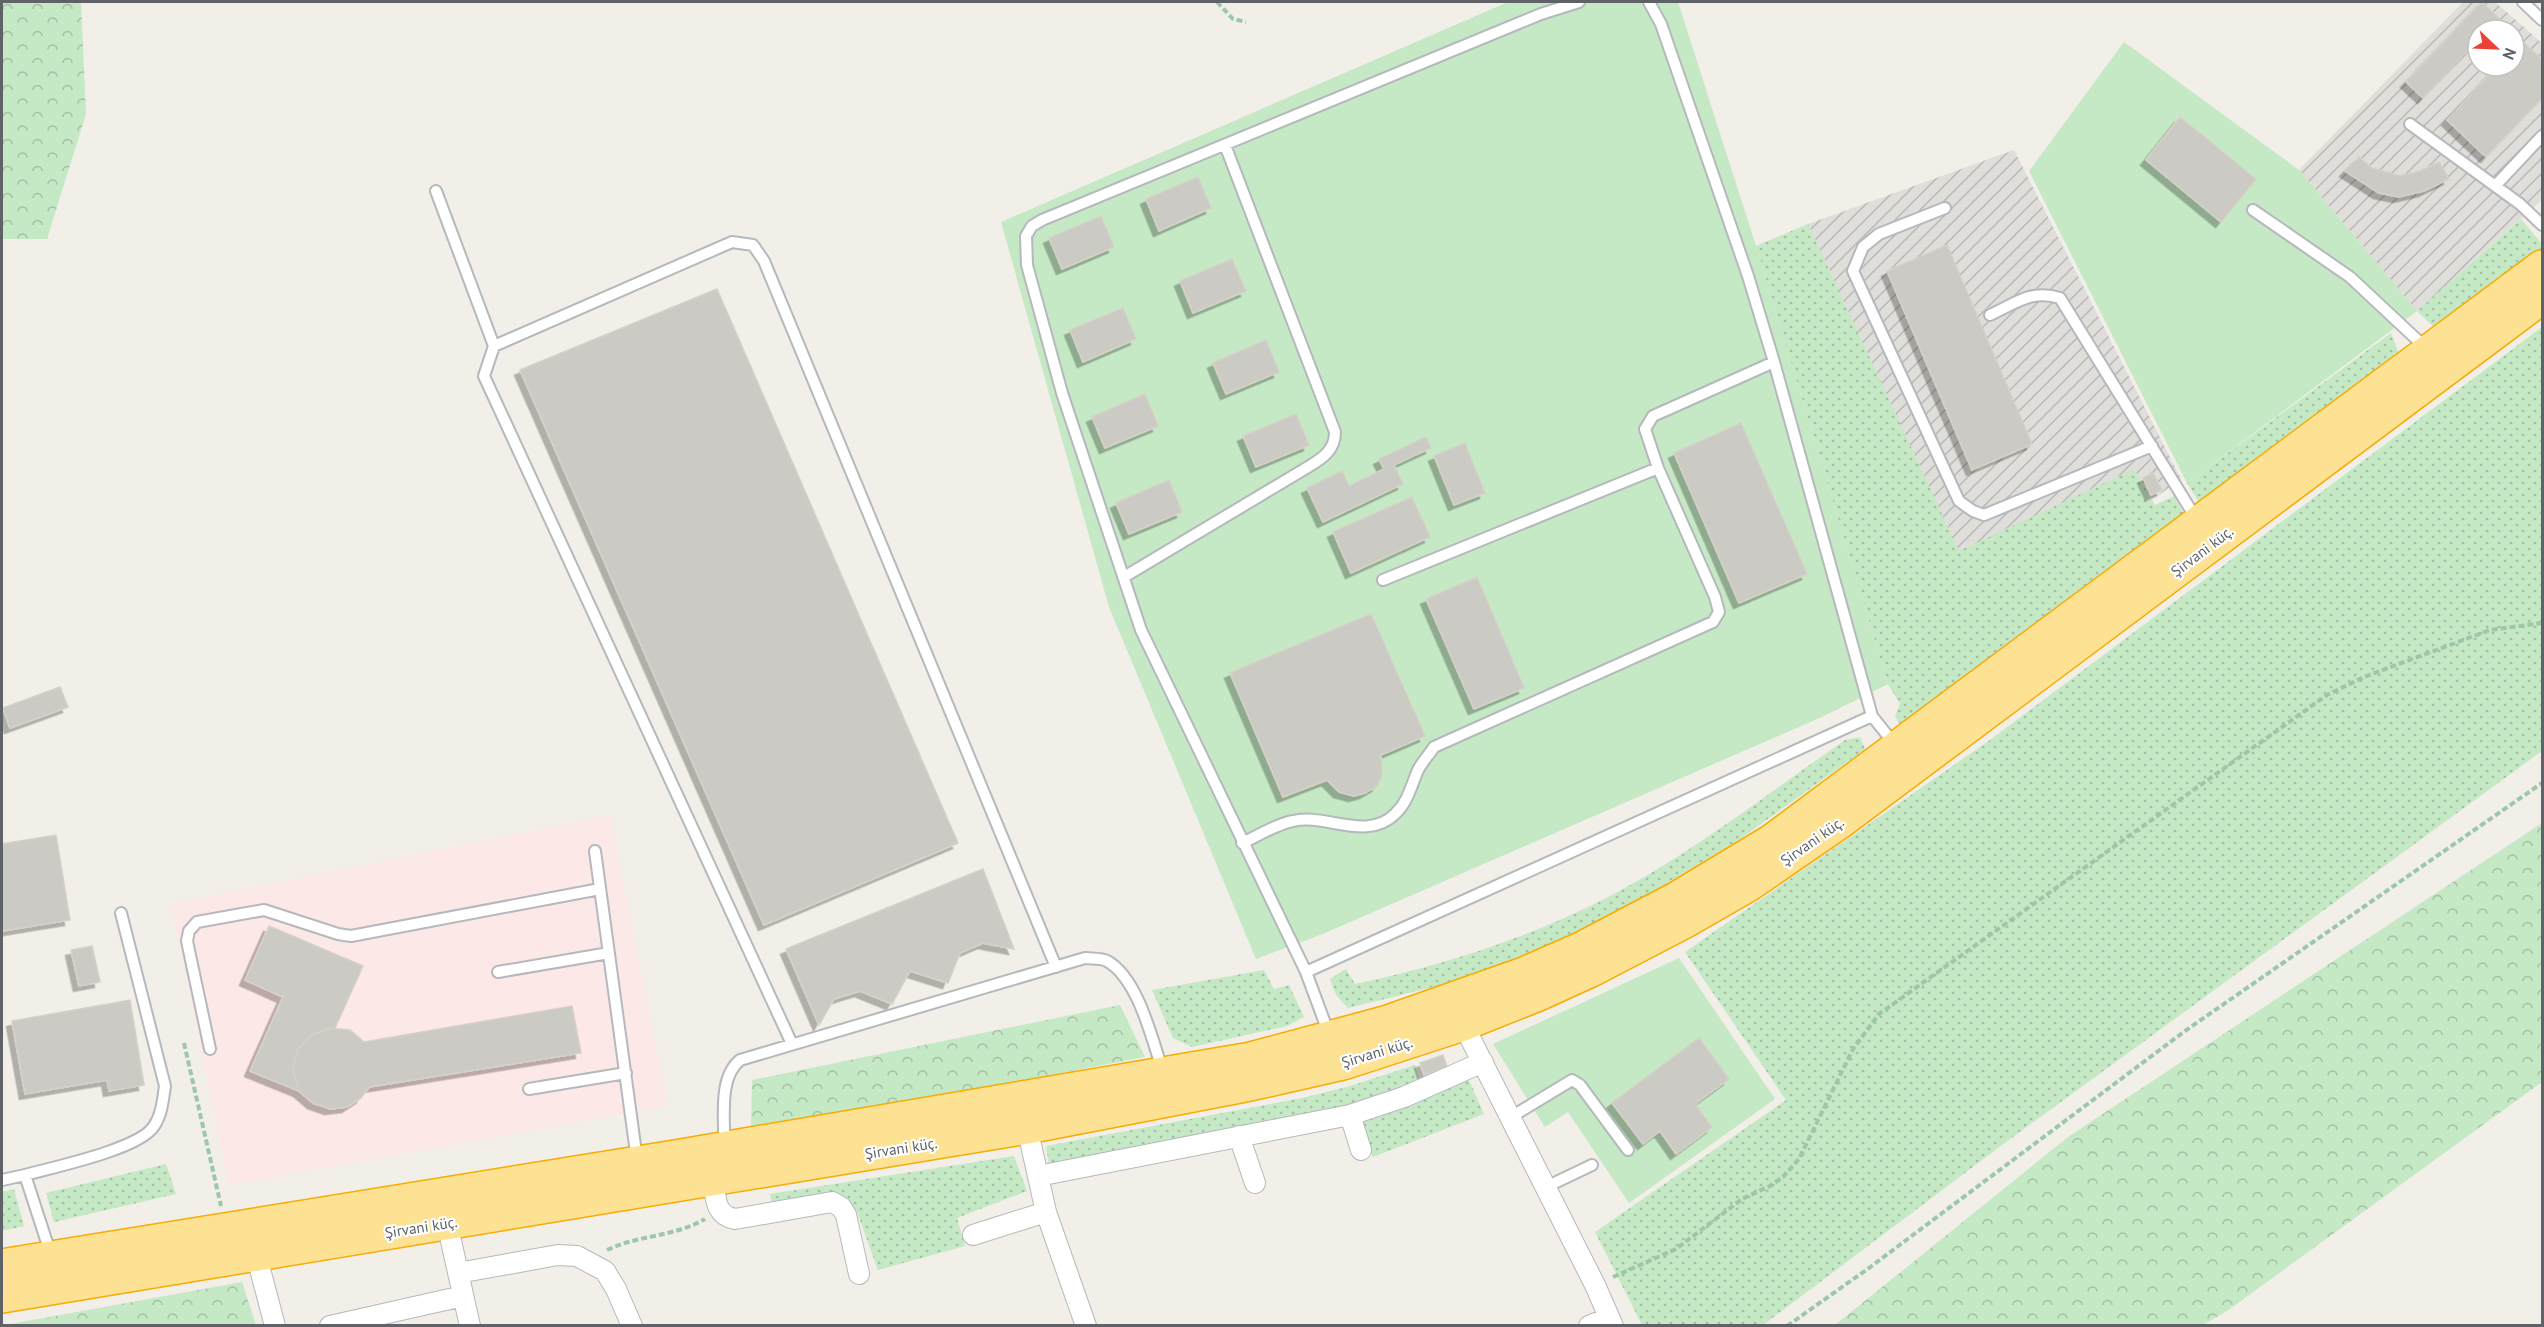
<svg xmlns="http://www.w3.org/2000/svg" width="2544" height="1327" viewBox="0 0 2544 1327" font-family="'PT Sans',sans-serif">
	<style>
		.industrial { fill: url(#industrial-furrows); fill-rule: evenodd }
		.medical { fill: #fce8e6 }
		.grass { fill: url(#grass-dots) }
		.forest { fill: url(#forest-crowns) }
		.park { fill: #c5e8c5 }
		.building { fill: #cccac5; stroke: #d6d1c6; stroke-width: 1.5; filter: url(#shadow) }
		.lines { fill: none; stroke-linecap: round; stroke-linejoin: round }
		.lane-casing { stroke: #b5b8bc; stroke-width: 14 }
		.street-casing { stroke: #b5b8bc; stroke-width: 22 }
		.highway-casing { stroke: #f9ab00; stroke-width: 36 }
		.path { stroke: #9cc7a9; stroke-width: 4; stroke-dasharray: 6 3; stroke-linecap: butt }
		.lane { stroke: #fff; stroke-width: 10 }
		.street { stroke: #fff; stroke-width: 20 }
		.highway { stroke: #fde293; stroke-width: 33 }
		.labels { text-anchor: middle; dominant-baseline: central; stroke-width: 4.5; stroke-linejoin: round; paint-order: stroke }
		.street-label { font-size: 15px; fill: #5f6368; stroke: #fff }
	</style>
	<defs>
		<pattern id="industrial-furrows" width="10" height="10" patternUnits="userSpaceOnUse" patternTransform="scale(1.5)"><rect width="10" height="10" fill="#e0deda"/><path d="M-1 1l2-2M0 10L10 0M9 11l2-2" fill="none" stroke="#b9b8b5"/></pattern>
		<pattern id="grass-dots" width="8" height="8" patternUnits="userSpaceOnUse" patternTransform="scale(1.5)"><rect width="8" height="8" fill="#c5e8c5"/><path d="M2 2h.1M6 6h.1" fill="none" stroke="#a3c0a4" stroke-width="1.8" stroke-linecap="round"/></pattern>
		<pattern id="forest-crowns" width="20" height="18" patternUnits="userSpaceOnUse" patternTransform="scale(1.5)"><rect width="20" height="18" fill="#c5e8c5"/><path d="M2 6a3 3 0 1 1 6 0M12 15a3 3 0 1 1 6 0" fill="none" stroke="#a3c0a4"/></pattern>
		<filter id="shadow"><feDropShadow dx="-5.5" dy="5.5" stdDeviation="0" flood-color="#0004"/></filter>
	</defs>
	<rect width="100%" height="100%" fill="#f1efe8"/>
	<path class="industrial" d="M2463,2H2495L2542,43V200L2417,311L2299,170ZM2478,30H2514V66H2478Z
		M2014,150L2181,479L2152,500L2134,469L1959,552L1808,224Z"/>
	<path class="medical" d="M610,815L668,1106L229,1185L171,904Z"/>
	<path class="grass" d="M2521,219L2542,244V253L2438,331L2417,311Z
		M1808,224L1959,551L2134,469L2155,505L2174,496L2183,513L1901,726L1895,716L1900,704L1888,684L1756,246Z
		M2542,327V751L2006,1142L1763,1325H1642L1595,1232L1786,1100L1685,952L1990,740Z
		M2391,333L2400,357L2200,504L2187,483Z
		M1860,737L1865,749L1740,839L1594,927L1482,975L1348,1008L1336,995L1330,979L1346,969L1355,984C1437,967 1517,942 1592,905C1682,861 1763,797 1845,740Z
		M1264,970L1274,989L1289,985L1304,1017L1287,1026L1192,1047L1173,1038L1152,990Z
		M1415,1065L1421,1085L1357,1107L1049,1165L1046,1146L1302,1098L1347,1087Z
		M1468,1078L1484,1114L1373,1157L1359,1119Z
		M1014,1156L1027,1191L957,1218L965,1246L878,1270L857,1212L848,1200L837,1198L773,1208L770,1194Z
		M166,1164L176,1194L54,1222L46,1193Z
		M14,1189L24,1226L2,1231V1192Z"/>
	<path class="forest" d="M2,2H81L86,114L47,239H2Z
		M2542,823V1082L2227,1311L2201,1326L1835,1325L2068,1137Z
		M1120,1005L1145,1057L751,1132L752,1080Z
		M242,1282L256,1325H5Z"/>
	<path class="park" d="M1508,2H1678L1756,246L1888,684L1824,716L1325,933L1256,959L1109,607L1001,222Z
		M2124,42L2299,170L2417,311L2187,483L2029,171Z
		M1679,958L1775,1099L1629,1203L1568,1112L1545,1127L1493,1044Z"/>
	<path class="building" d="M2482,2L2511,30H2478V40L2423,98L2406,82Z
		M2514,33L2542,60V98L2486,157L2447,120L2497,66H2514Z
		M2180,117L2256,179L2221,222L2146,160Z
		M2359,157L2372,168L2400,176L2420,171L2439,162L2449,179L2424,191L2399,197L2379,193L2345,171Z
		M1198,177L1211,208L1159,231L1146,199Z
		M1101,216L1114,247L1062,269L1049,238Z
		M1947,245L2032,444L1972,470L1887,271Z
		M1232,259L1246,291L1193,313L1180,281Z
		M717,289L958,843L764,925L520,370Z
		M1123,308L1136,339L1083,362L1070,330Z
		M1266,340L1279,372L1226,394L1213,363Z
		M1145,394L1158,426L1105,448L1092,417Z
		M1296,414L1309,445L1256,467L1243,436Z
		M1741,423L1807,574L1739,603L1674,453Z
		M1426,437L1431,448L1394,465L1403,484L1323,522L1307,488L1342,471L1349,486L1384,469L1379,459Z
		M1465,443L1485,493L1454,505L1434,456Z
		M2153,473L2162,490L2151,495L2143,478Z
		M1169,480L1182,512L1129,534L1116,503Z
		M1412,497L1430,537L1351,573L1333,532Z
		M1477,577L1524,688L1474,709L1426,599Z
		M1371,614L1425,736L1381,755L1382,775L1377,786L1365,793L1354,796L1339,792L1327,780L1283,797L1230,673Z
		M60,687L68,707L10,728L3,708Z
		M56,835L70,920L2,931V844Z
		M983,869L1014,949L983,943L960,953L948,983L910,971L892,1004L860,991L834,999L819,1025L786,949Z
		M269,926L363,966L335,1028L311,1035L297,1050L293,1070L299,1091L250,1071L283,997L245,980Z
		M92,946L100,982L79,986L71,950Z
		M130,1000L144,1085L109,1091L107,1080L25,1094L12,1021Z
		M572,1006L581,1053L369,1087L361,1098L347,1107L330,1109L313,1103L299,1091L293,1070L297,1050L311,1035L329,1028L350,1030L364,1042Z
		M1699,1038L1729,1079L1695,1104L1712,1127L1676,1154L1660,1131L1643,1144L1612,1103Z
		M1443,1055L1447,1067L1424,1075L1420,1063Z"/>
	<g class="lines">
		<g class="lane-casing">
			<path id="lane" d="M1649,2L1661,24L1748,276L1774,362L1872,716
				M2523,2L2542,20
				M2410,124L2520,204L2542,225
				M2495,186L2542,136
				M436,191L494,346L484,376L792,1044
				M1945,208L1879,234L1863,247L1853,271L1959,501L1973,511L1984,515L2152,446
				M2253,210L2350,277L2427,349
				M1990,315C2016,303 2032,289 2060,298L2197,520
				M494,346L732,242L753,245L764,261L1056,967
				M1124,577L1308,467C1323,458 1335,450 1335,432L1225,145
				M1383,580L1658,468
				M1242,843C1258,836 1276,824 1293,821C1325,813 1367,842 1395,814C1408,802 1411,786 1418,770C1422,762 1429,755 1434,747L1713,622L1719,612L1715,597L1658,468L1645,429L1653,416L1774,362
				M595,851L637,1160
				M498,972L609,953
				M1306,972L1141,630L1062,393L1027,265L1026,236L1032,226L1042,220L1541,14L1579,2
				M1329,1034L1306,972L1872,716L1896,746
				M210,1049L187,941L189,931L197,922L264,910L338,934L351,936L600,889
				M529,1089L626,1073
				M1511,1117L1572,1080L1580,1085L1628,1150
				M724,1145C725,1118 718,1078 740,1060L1085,958C1092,959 1101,958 1107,961C1138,978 1152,1039 1163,1072
				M25,1175C54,1167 140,1149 154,1126C162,1114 163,1099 165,1086L121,913
				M2,1180L25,1175L51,1255
				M1546,1187L1592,1165"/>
		</g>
		<g class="street-casing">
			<path id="street" d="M1463,1024L1595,1285L1613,1326
				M1350,1115L1361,1150
				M1027,1127L1046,1212L1086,1326
				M1239,1136L1255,1183
				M1038,1176L1350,1115L1404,1097L1483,1062
				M713,1179C716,1197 714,1215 735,1219L832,1202L841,1207L846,1215L859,1274
				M447,1223L470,1326
				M973,1235L1046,1212
				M256,1254L275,1326
				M458,1273L558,1255L577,1256L605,1271L616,1289L632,1326
				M330,1326L463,1296
				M1589,1326L1608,1318"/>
		</g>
		<g class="highway-casing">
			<path id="highway" d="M2,1266L675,1157L1251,1059L1385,1023L1524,974L1581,949L1676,899L1772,841L2542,267
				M2,1296L1027,1127L1250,1084L1343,1063L1463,1024L1536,995L1591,970L1687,920L1748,885L1838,823L2542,297"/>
		</g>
		<path class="path" d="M1217,2L1233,19L1246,22
			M184,1043L221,1206
			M607,1250C638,1235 674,1237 705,1219
			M1613,1277L1676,1249L1742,1199L1770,1186L1783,1177L1799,1159L1853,1049L1879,1014L2327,695L2364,677L2490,630L2542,623
			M1787,1326L1869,1268L2185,1031L2542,783"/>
		<use href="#lane" class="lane"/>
		<use href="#street" class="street"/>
		<use href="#highway" class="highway"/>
	</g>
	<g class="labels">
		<g class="street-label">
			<text transform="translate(2202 551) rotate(-37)">Şirvani küç.</text>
			<text transform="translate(1812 841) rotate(-35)">Şirvani küç.</text>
			<text transform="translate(1377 1052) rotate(-17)">Şirvani küç.</text>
			<text transform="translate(901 1148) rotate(-9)">Şirvani küç.</text>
			<text transform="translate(421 1227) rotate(-9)">Şirvani küç.</text>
		</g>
	</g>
	<rect width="2544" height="1327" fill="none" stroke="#5f6368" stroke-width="6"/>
	<g transform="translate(2496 48) rotate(113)"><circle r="28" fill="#ffffff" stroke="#bfc1c3" stroke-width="1.5"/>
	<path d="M0-4.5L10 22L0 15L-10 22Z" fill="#ea4335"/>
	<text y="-9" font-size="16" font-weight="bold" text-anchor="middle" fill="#5f6368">N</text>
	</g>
</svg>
